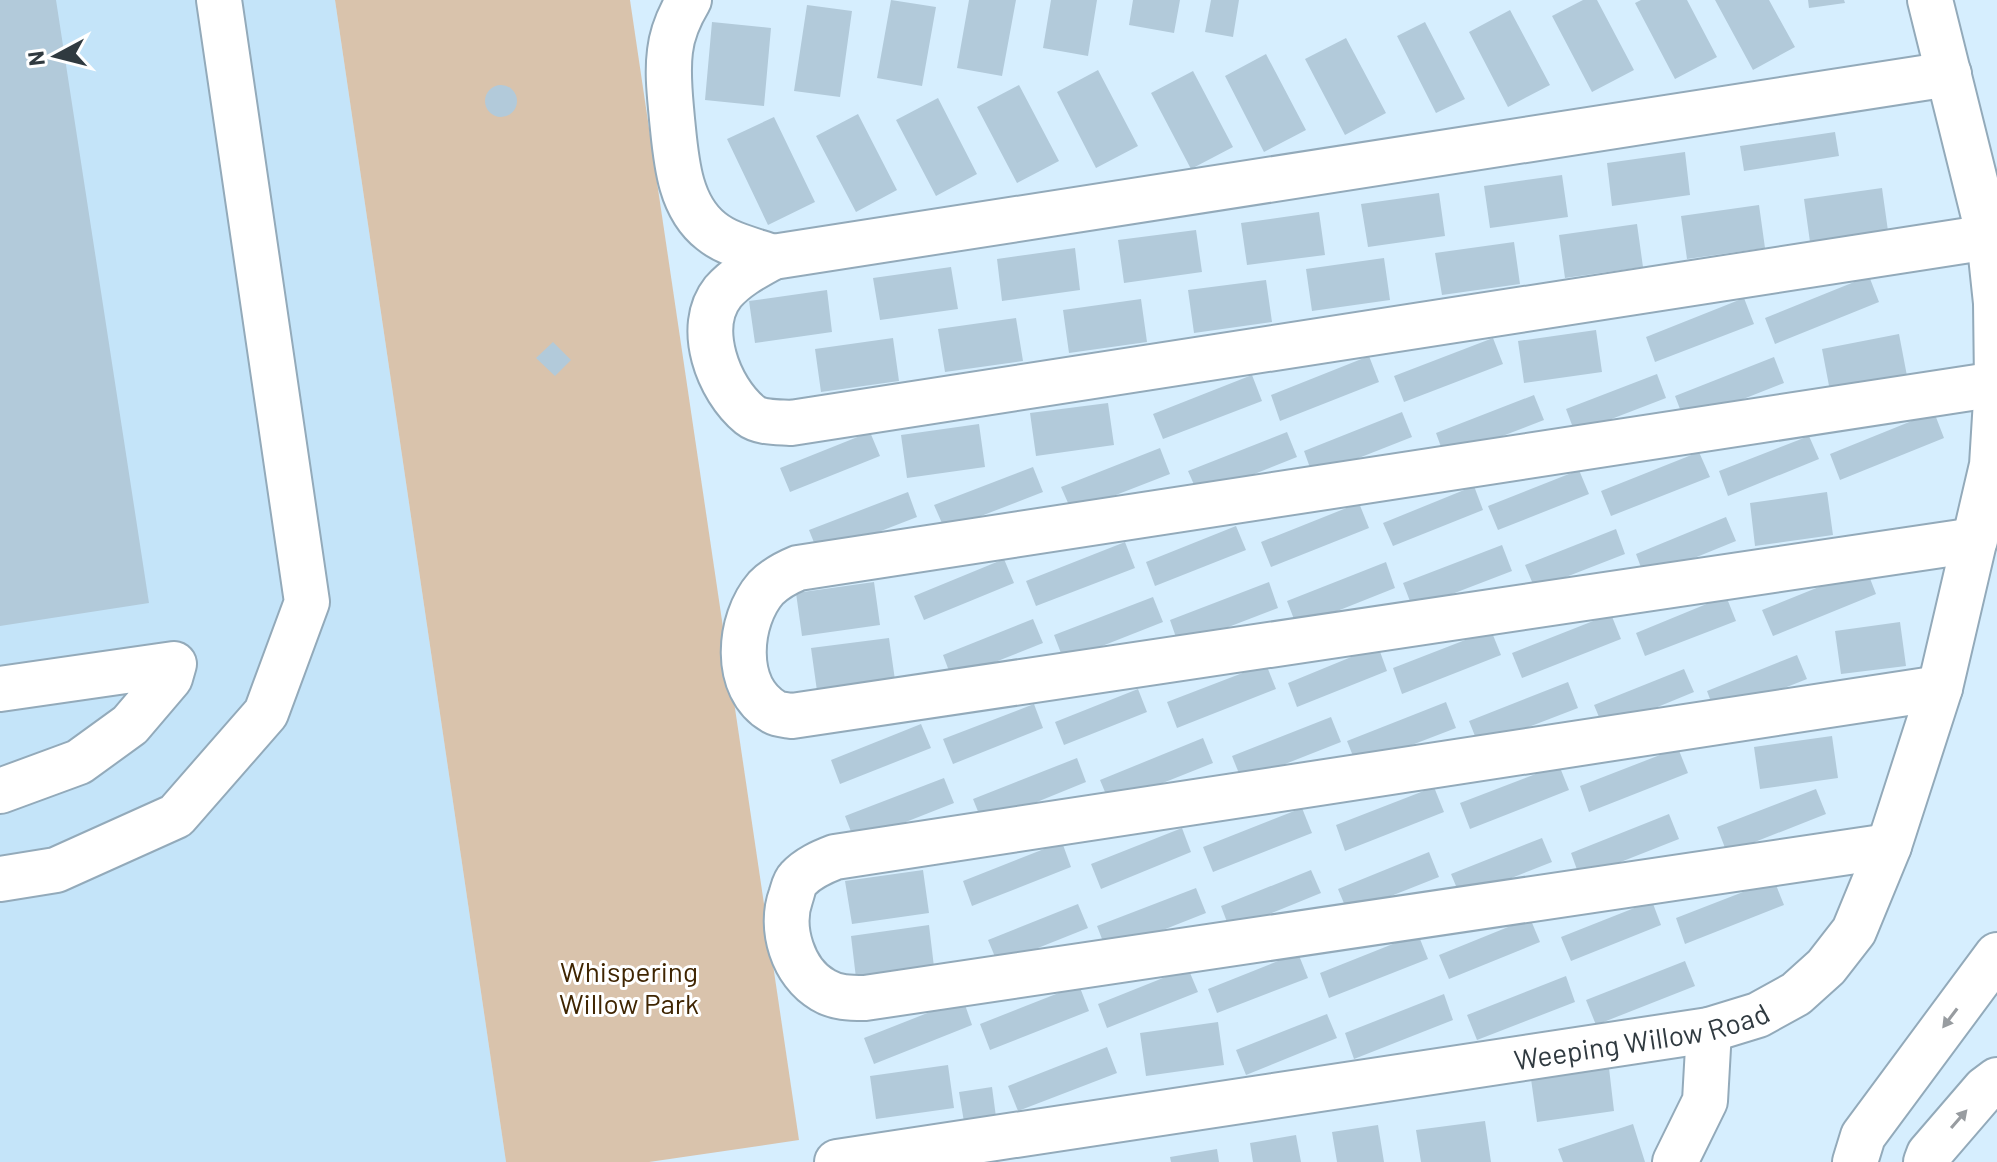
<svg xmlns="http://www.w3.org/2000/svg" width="1997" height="1162" viewBox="0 0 1997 1162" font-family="Barlow,sans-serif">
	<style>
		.built { fill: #c4e4f9 }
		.green { fill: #d9c3ac }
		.building { fill: #b2cada }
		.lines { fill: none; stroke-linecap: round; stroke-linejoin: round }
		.minor-casing { stroke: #93aaba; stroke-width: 48 }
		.highway-casing { stroke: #93aaba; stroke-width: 48 }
		.minor { stroke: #fff; stroke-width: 44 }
		.highway { stroke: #fff; stroke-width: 44 }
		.oneway { fill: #989ca0 }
		.labels { text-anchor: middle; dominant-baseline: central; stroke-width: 6; stroke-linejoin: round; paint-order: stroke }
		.park-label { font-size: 28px; fill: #3f2502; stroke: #fff }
		.street-label { font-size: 28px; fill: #303a40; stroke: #fff }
	</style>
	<rect width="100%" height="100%" fill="#d6eefe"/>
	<path class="built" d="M0,0H335L506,1162H0Z"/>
	<path class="green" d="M335,0H630L799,1140L649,1162H506Z"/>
	<path class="building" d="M0,0H56L149,603L0,626Z
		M891,0L936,7L922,86L877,78Z
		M969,0H1016L1002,76L957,68Z
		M1051,0H1097L1088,56L1043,48Z
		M1133,0H1180L1174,33L1129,25Z
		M1211,0H1239L1233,37L1205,32Z
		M1583,0H1597L1634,70L1592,92L1552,16Z
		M1641,0H1687L1717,57L1675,79L1635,3Z
		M1715,0H1769L1795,47L1753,70Z
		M1808,0H1844L1845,3L1809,8Z
		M807,5L852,11L840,97L794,91Z
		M1510,10L1550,85L1508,107L1469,32Z
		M712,22L771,28L764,106L705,100Z
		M1425,22L1465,99L1436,113L1397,36Z
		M1346,38L1386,113L1345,135L1305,59Z
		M1266,54L1306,130L1264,152L1225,76Z
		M1098,70L1138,146L1096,168L1057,92Z
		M1193,71L1233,147L1191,169L1151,93Z
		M485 101a16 16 0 1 1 32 0a16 16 0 1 1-32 0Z
		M1019,85L1059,161L1017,183L977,107Z
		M938,98L977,174L936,196L896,120Z
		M858,114L897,190L856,212L816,136Z
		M774,117L815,202L768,225L727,139Z
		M1835,132L1839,156L1744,171L1740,146Z
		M1685,152L1690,195L1612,206L1607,163Z
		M1562,175L1568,217L1490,228L1484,186Z
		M1882,188L1888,231L1810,242L1804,199Z
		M1439,193L1445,236L1368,247L1361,204Z
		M1759,205L1765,248L1687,259L1681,216Z
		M1319,212L1325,255L1247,265L1241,223Z
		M1637,224L1643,267L1565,278L1559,235Z
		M1196,230L1202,272L1124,283L1118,240Z
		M1514,242L1520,284L1442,295L1435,253Z
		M1075,248L1080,290L1002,301L997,259Z
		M1384,258L1390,300L1312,311L1306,269Z
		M951,267L958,309L880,320L873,278Z
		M1869,276L1879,302L1775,344L1765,318Z
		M1266,280L1272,322L1194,333L1188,290Z
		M827,290L832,332L755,343L749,301Z
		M1744,298L1754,324L1655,362L1646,337Z
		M1141,299L1147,342L1069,353L1063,310Z
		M1016,318L1023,361L945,372L938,329Z
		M1596,330L1602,372L1524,383L1518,341Z
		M1899,334L1907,376L1830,391L1822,349Z
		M893,338L899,381L821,392L815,349Z
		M1493,338L1503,364L1404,402L1394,376Z
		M553,342L571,360L555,376L536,358Z
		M1369,356L1379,382L1280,421L1271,395Z
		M1774,357L1784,383L1685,422L1675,396Z
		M1657,374L1666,398L1575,433L1566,409Z
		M1252,375L1262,401L1163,439L1153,414Z
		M1534,395L1544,420L1445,458L1436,433Z
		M1108,403L1114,445L1036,456L1030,413Z
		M1402,412L1412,437L1313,476L1304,451Z
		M1934,412L1944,438L1840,480L1830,454Z
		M979,424L985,467L907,478L901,435Z
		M870,432L880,456L790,492L780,468Z
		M1287,432L1297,457L1199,496L1188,471Z
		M1809,436L1819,459L1728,496L1719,471Z
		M1160,448L1170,474L1072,512L1061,487Z
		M1699,452L1710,477L1611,516L1601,491Z
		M1033,467L1043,492L945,530L934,505Z
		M1579,470L1589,494L1498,530L1488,506Z
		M1474,486L1483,510L1393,546L1383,523Z
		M908,492L917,517L819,555L809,530Z
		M1827,492L1833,535L1755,546L1750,503Z
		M1359,503L1369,528L1271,567L1261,542Z
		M1726,517L1736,541L1645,578L1636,554Z
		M1236,526L1246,550L1155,586L1146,562Z
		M1616,529L1625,554L1535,589L1525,565Z
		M1125,542L1135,568L1036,606L1026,581Z
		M1502,545L1512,571L1413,609L1403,583Z
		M1004,559L1014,583L924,620L914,596Z
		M1386,562L1395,588L1297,627L1287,601Z
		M1866,568L1876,594L1773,636L1762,610Z
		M874,582L880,625L802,636L796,593Z
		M1269,582L1278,608L1179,646L1170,620Z
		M1726,596L1736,621L1645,656L1636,633Z
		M1153,597L1163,622L1064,661L1054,635Z
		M1611,614L1621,639L1522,678L1512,653Z
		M1033,619L1043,643L952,679L943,655Z
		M1900,622L1906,666L1841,674L1835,631Z
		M1491,630L1501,655L1402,694L1393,668Z
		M889,638L895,680L817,691L811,648Z
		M1378,646L1387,671L1297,707L1288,683Z
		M1797,655L1807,679L1716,715L1707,691Z
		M1266,664L1276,689L1177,728L1167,702Z
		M1684,669L1694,692L1604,729L1594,705Z
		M1568,682L1578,708L1479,746L1469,721Z
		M1138,689L1147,712L1064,745L1055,722Z
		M1446,702L1456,728L1357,766L1347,741Z
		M1034,704L1043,728L953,764L943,739Z
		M1331,717L1341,742L1242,781L1232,756Z
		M921,724L931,748L840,784L831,760Z
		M1832,736L1838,778L1760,789L1754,747Z
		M1203,738L1213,763L1110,804L1100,780Z
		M1678,748L1688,773L1589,812L1580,786Z
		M1077,758L1086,782L983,824L973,799Z
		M1559,765L1569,790L1470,829L1460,803Z
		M944,778L954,803L855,842L845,816Z
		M1434,787L1444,812L1345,851L1336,825Z
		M1816,789L1826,814L1727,853L1717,827Z
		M1302,808L1312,833L1213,872L1203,847Z
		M1669,814L1679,839L1580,878L1571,853Z
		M1182,828L1191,852L1101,889L1091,864Z
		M1542,838L1552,862L1461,898L1451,874Z
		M1062,842L1071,867L972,906L963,881Z
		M1429,852L1439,877L1348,913L1338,889Z
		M923,870L929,913L852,924L845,881Z
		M1311,870L1321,893L1230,930L1221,906Z
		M1774,880L1784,905L1685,944L1676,918Z
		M1196,888L1206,913L1107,952L1097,926Z
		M1652,901L1661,925L1571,961L1561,937Z
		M1078,904L1088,928L998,964L988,940Z
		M1530,918L1540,942L1449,979L1439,955Z
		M929,925L934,967L856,978L851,936Z
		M1418,934L1428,959L1329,998L1320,973Z
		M1298,953L1308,978L1217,1013L1208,989Z
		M1685,961L1695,986L1596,1025L1586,1000Z
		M1188,968L1198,992L1107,1028L1098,1004Z
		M1566,976L1575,1002L1477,1040L1467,1015Z
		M1079,985L1089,1011L990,1050L980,1024Z
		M1444,994L1453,1020L1354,1059L1345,1033Z
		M963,999L972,1025L874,1064L864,1038Z
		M1327,1014L1337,1038L1246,1075L1236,1050Z
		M1218,1022L1224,1065L1146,1076L1140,1033Z
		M1107,1047L1117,1073L1018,1111L1008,1086Z
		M948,1065L954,1108L876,1119L870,1076Z
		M1609,1068L1614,1111L1537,1122L1531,1079Z
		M992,1087L996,1117L964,1122L959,1092Z
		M1485,1121L1491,1162H1421L1416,1130Z
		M1633,1124L1645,1162H1563L1558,1149Z
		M1378,1125L1384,1162H1337L1332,1132Z
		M1296,1135L1301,1162H1253L1250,1143Z
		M1217,1149L1219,1162H1171L1170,1157Z"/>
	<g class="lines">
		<g class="minor-casing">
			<g id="minor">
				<path d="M689,0C680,15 672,33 670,51C667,74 670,96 672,119C676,157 678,205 711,231C728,245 753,250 773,257C755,267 737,276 723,292C695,327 718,389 750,415C760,423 778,422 791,423L1989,237"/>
				<path d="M1930,0L1989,237L1996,303L1997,383"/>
				<path d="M773,257L1949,74"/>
				<path d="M1975,540L792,716C786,715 779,715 774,712C732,688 738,620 766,588C776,578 786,573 798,568L1997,384"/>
				<path d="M0,689L174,664L170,678L130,725L79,762L0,791"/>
				<path d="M1889,846L865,998C850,998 836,998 823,990C793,973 779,928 791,896C793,890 794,883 798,879C808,868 822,862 835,857L1940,688"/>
				<path d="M0,879L56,870L176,816L266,713L307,602L219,0"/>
				<path id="s1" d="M837,1162L1709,1030L1758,1015L1796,994L1826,967L1854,931L1889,846L1940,688L1992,465L1997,384"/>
				<path d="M1675,1162L1705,1101L1709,1030"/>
			</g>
		</g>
		<g class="highway-casing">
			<path id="highway" d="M1855,1162L1863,1136L1997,955
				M1926,1162L1929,1154L1985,1089L1997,1080"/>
		</g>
		<use href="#minor" class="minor"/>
		<use href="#highway" class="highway"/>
	</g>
	<defs><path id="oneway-solid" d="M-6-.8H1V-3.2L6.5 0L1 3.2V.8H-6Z" transform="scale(2)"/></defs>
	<g class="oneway">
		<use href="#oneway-solid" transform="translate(1950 1018) rotate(127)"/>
		<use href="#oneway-solid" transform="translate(1959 1119) rotate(-49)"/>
	</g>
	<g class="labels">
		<g class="park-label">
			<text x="629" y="971">Whispering<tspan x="629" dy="32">Willow Park</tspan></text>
		</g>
		<g class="street-label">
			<text stroke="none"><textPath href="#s1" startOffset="814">Weeping Willow Road</textPath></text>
		</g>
	</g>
	<g transform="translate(56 56) rotate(263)" stroke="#ffffff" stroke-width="6" paint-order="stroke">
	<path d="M0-6L14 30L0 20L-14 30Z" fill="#303a40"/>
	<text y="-12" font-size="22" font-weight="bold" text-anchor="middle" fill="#303a40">N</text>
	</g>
</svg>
